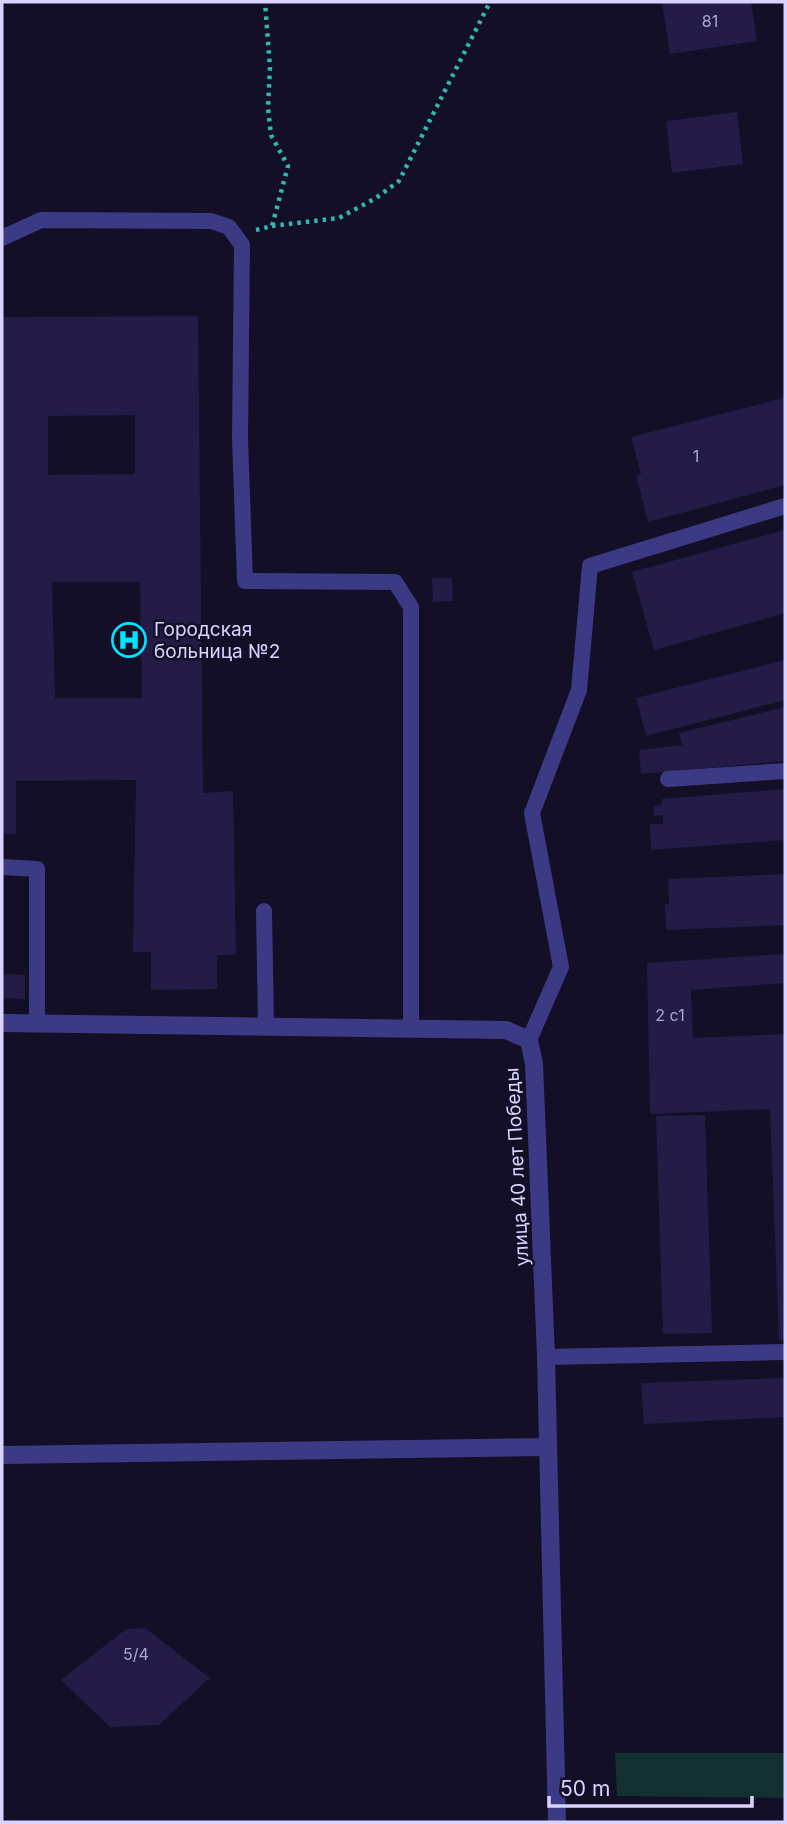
<svg xmlns="http://www.w3.org/2000/svg" width="787" height="1824" viewBox="0 0 787 1824" font-family="Inter,sans-serif">
	<style>
		.green { fill: #12302f }
		.building { fill: #241b47; fill-rule: evenodd }
		.lines { fill: none; stroke-linecap: round; stroke-linejoin: round }
		.path { stroke: #2fb8b0; stroke-width: 4.5; stroke-dasharray: 3.5 5; stroke-linecap: butt }
		.service { stroke: #3d3a85; stroke-width: 16 }
		.minor { stroke: #3d3a85; stroke-width: 18 }
		.labels { text-anchor: middle; dominant-baseline: central; stroke-width: 5; stroke-linejoin: round; paint-order: stroke }
		.number-label { font-size: 16px; fill: #aca6d1 }
		.poi-label { font-size: 19px; fill: #d9d4ff; stroke: #130f26; text-anchor: start }
		.street-label { font-size: 19px; fill: #d9d4ff; stroke: #130f26 }
	</style>
	<rect width="100%" height="100%" fill="#130f26"/>
	<path class="green" d="M615,1753H785V1798L617,1796Z"/>
	<path class="building" d="M662,2H751L757,41L670,54Z
		M737,112L743,164L672,173L666,121Z
		M198,316L203,793L233,791L236,955H217V989L151,990V952H133L136,780L16,781V834H2V317ZM135,415V474L48,475V416ZM52,582H140L142,698H55Z
		M783,398L785,399V485L648,522L636,475L641,474L631,437Z
		M785,530V613L654,650L632,572Z
		M432,578H452L453,601L433,602Z
		M785,660V700L646,736L636,698Z
		M785,707V761L641,774L639,750L682,745L679,733Z
		M785,789V840L651,850L650,824H663V815L654,816V806L662,805V799Z
		M785,874V925L666,930L665,904H669L668,879Z
		M785,954V983L691,990L693,1038L785,1034V1340H779L770,1109L650,1114L647,963Z
		M2,974L25,975V999L2,998Z
		M705,1115L712,1333L663,1334L656,1116Z
		M785,1378V1417L644,1424L641,1383Z
		M145,1628L210,1678L159,1725L110,1727L61,1680L126,1629Z"/>
	<g class="lines">
		<path class="path" d="M272,226L339,218L376,198L399,181L490,2
			M256,230L272,226L288,166L271,135L268,108L270,68L265,2"/>
		<path class="service" d="M2,238L41,220L211,221L229,227L242,245L240,439L245,581L395,582L411,607V1027
			M668,779L785,771
			M2,867L37,869V1023
			M264,911L266,1025
			M529,1040L561,967L532,813L579,690L590,566L785,506
			M546,1357L785,1352"/>
		<path class="minor" d="M2,1023L506,1030L529,1040L534,1064L546,1357L557,1822
			M2,1455L548,1447"/>
	</g>
	<defs>
		<g id="hospital-ring" transform="scale(1.75)"><circle r="9.5" fill="#130f26" stroke="#00e5ff" stroke-width="1.5"/><path d="M-5-5h3v3.5h4V-5h3V5h-3V1.5h-4V5h-3Z" fill="#00e5ff"/></g>
	</defs>
	<g fill-rule="evenodd">
		<use href="#hospital-ring" x="129" y="640"/>
	</g>
	<g class="labels">
		<g class="number-label">
			<text x="710" y="21">81</text>
			<text x="696" y="456">1</text>
			<text x="670" y="1015">2 с1</text>
			<text x="136" y="1654">5/4</text>
		</g>
		<g class="poi-label">
			<text x="154" y="629">Городская<tspan x="154" dy="22">больница №2</tspan></text>
		</g>
		<g class="street-label">
			<text transform="translate(517 1167) rotate(-93)">улица 40 лет Победы</text>
		</g>
	</g>
	<rect width="787" height="1824" fill="none" stroke="#d9d4ff" stroke-width="7"/>
	<path d="M549 1796v10h203v-10" fill="none" stroke="#d9d4ff" stroke-width="3.5"/>
	<text x="560" y="1796" font-size="21" fill="#d9d4ff" stroke="#130f26" stroke-width="5" paint-order="stroke">50 m</text>
</svg>
